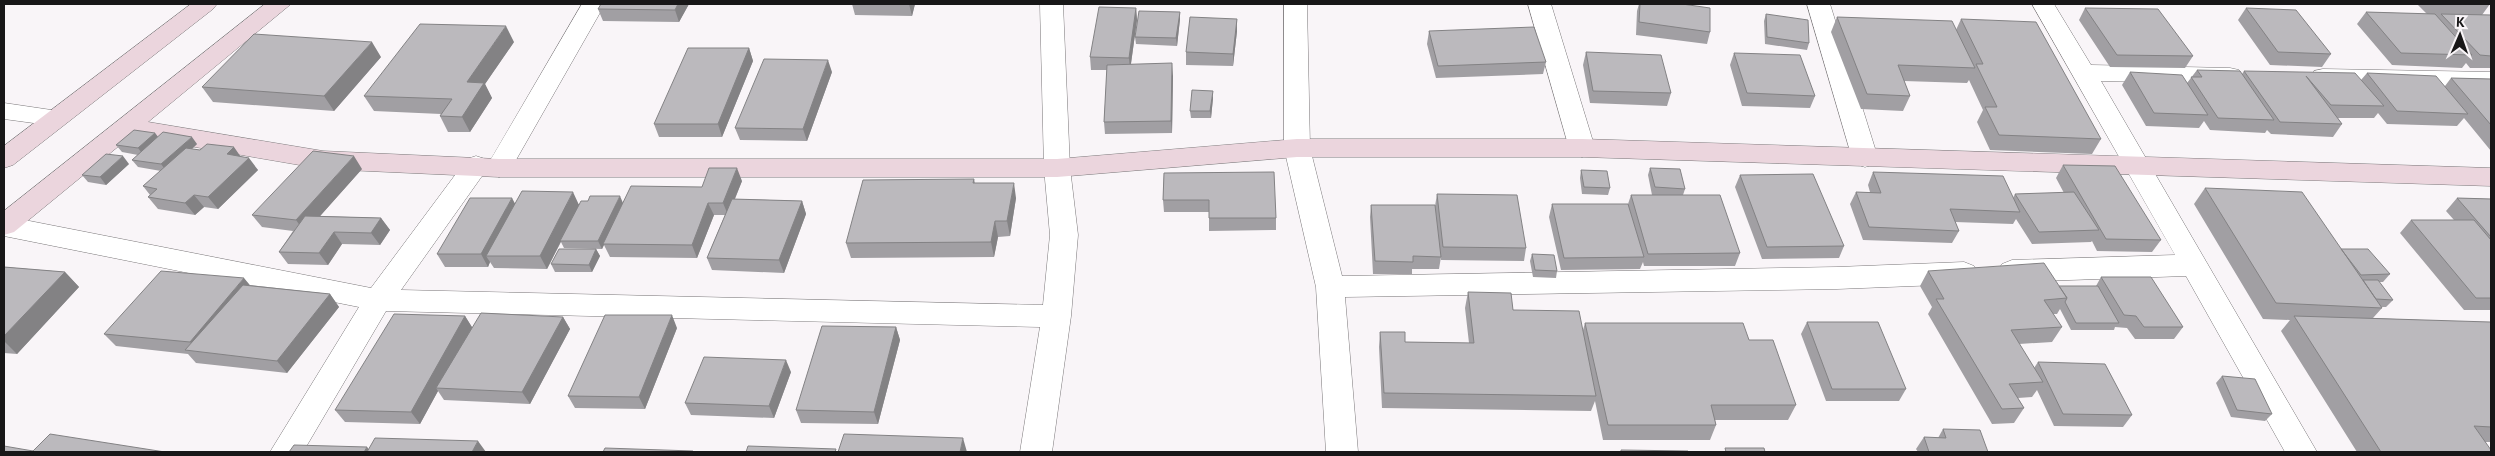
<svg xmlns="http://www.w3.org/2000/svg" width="2495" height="456" viewBox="0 0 2495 456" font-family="'PT Sans',sans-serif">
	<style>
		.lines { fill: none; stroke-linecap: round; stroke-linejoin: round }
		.street-casing { stroke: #7b787a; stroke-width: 1 }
		.secondary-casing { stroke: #7b787a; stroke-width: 1 }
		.street { fill: #fff; fill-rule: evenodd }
		.secondary { fill: #ebd5dd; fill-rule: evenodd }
		.wall { fill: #a19fa3 }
		.shaded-wall { fill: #838284 }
		.building { fill: #bbb9bd; stroke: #838284 }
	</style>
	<rect width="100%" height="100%" fill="#f9f5f8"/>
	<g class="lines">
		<g class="street-casing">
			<path id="street" d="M582,4H605L508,174L499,177L490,174L487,169L401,290L1043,305L1050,235L1044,168L1040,4H1063L1070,168L1078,235L1071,316L1052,452H1020L1040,327L386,311L303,452H270L359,307L4,236V216L371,288L467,159L476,156L485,159L488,164Z
				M1284,4H1307L1310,148L1342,276L1837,267L1964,262L1974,266L1978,273L1974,280L1964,284L1837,289L1345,297L1358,452H1326L1316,287L1284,148Z
				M1528,4H1551L1595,148L1591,154L1582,157L1573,154L1569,148Z
				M1807,4H1830L1878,158L1874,164L1865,167L1856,164L1852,158Z
				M2032,4H2054L2091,65L2230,68L2239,70L2242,76L2239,82L2230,84L2101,81L2317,452H2285L2186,276L2012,282L2002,278L1998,271L2002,264L2012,260L2175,255Z
				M2323,69L2491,72V88L2323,85L2314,83L2311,77L2314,71Z
				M4,103L65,112L69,118L65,124L56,126L4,119Z"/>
		</g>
		<g class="secondary-casing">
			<path id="secondary" d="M191,4H217L213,9L13,165L4,168V146Z
				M265,4H291L148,122L323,151L499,159H1057L1297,139H1582L2491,168V186L1582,157H1297L1057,177H499L323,169L131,136L14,232L4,235V211Z"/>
		</g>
		<use href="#street" class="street"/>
		<use href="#secondary" class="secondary"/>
	</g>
	<path class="wall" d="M689,4L679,22L603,21L598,9Z
		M852,4H915L912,16L855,15Z
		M1639,4H1682L1710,32L1707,44L1636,35L1637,11Z
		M2417,4H2490L2482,15H2491V68H2470L2466,63L2462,68L2392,65L2357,24L2366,12L2427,14Z
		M1136,8L1137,20L1131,64L1173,76L1172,133L1105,134L1104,122L1107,70H1091L1090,57Z
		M2085,8L2193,56L2185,68L2110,67L2079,20Z
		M2246,8L2331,54L2322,67L2270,65L2238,20Z
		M1180,12V19L1177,46L1136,44L1135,37Z
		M1766,14L1809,43L1807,50L1765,44L1764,21Z
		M1837,17L1956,30L1961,19L2101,139L2092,154L1990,150L1977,122L1983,110L1969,80L1967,83L1904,81L1910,96L1903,111L1861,109L1831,32Z
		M1237,19V31L1233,66L1186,65V52Z
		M1429,31L1546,62L1543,74L1436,78L1427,44Z
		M514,42L485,84L492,98L470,132H448L440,116L441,114L374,111L364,96Z
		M749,48L753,61L722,137H659L654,124Z
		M1586,52L1671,93L1667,106L1590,103L1583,65Z
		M1734,53L1815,96L1810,108L1742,106L1730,65Z
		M381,57L334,111L213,102L202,87Z
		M2197,70L2242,74L2244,71L2361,80L2367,73L2445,86L2451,78L2491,79V151L2464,118L2457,126L2387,124L2378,113L2374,118H2338L2342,124L2333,137L2271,134L2267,130L2265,133L2210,130L2204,121L2199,128L2146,126L2122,85L2130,72L2187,83Z
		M832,72L807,141L740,140L735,128Z
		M1213,98L1211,118H1191L1190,111Z
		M155,133L158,137L197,144L192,149L240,156L258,170L218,209L204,207L195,215L158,209L148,197L150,195L143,186L161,171L138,167L132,160L138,155L122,152L116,145Z
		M129,164L106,185L88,182L82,175Z
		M2063,165L2161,240L2152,252L2097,251L2092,241L2091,242L2032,244L2016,219L2013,224L1955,222L1959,231L1952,243L1863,240L1850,204L1856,192H1870L1868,185L1873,172L2013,198L2015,194L2064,193L2056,178Z
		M1650,168L1685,189L1683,195L1740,253L1735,266H1644L1643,262L1640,269L1561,270L1549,217L1552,204H1628L1631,195H1664H1652L1648,175Z
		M362,169L320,216L381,218L390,230L380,245L342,244L328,265L288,264L279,252L293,231L262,227L252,215Z
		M1581,170L1610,188L1608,195L1582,194L1580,178Z
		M1164,173L1276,218V230L1209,231V212H1164L1163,200Z
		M1740,175L1844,246L1839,258L1762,259L1735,187Z
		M974,179L975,183L1016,198L1010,236L998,237L994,257L851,258L846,243Z
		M742,181L735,199L802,201L806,214L784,273L712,270L707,258L725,215H714L697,258L610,257L604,245L602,249L564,248L561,242L547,269L494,268L490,262L488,267H445L437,254L515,203L579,204L623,203L702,187Z
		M2205,188L2341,249L2390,274L2383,282H2379L2393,300L2386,307H2381L2382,308L2373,318L2491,323V442H2485L2491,452H2357L2281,331L2290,320L2263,319L2194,204Z
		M1437,194L1526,248L1524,261L1441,260V257L1439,269H1412V274H1373L1370,217L1371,205L1435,206Z
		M2457,198L2491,199V310H2464L2400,233L2411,220H2454L2446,211Z
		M596,249L600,256L592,272H555L551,264Z
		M1532,254L1557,271L1556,278L1533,277L1530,261Z
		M4,267L65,272L79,287L17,354L4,353Z
		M1928,271L2059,286H2096L2101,277L2183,327L2174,339H2135L2127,328L2115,327L2114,330H2071L2060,309L2057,314H2053L2062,327L2052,342L2019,344L2034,368L2038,362L2132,415L2123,427L2054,426L2037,390L2032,397L2018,398L2024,408L2014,423L1992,424L1928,314L1932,307L1920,286Z
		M250,285L330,294L339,307L287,373L196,363L188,354L116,346L104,334Z
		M1468,292L1513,310L1583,330L1585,323L1749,340L1796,405L1788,420H1715L1716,425L1710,440H1603L1595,401L1591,411L1382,408L1379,347L1380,332L1405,342L1469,343L1465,308Z
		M465,316L472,327L563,317L570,329L530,404L444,400L438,391L420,424L345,422L335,410Z
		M1807,322L1906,389L1899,401H1826L1801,334Z
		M896,327L900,340L878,424L801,423L796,410Z
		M677,328L645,409L575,408L568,396Z
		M791,372L774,418L691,415L685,403Z
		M2222,376L2272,414L2265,421L2231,417L2216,383Z
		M1943,429L1988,452H1918L1916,449L1924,437L1938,438Z"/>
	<path class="shaded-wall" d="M678,4H689L679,22L675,10Z
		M909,4H915L912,16Z
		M1136,8L1137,20L1130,70L1129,58Z
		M1180,12V19L1177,46L1176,38Z
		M1237,19V31L1233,66V54Z
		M506,26L514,42L485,84L492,98L470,132L462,117L467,82Z
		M372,42L381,57L334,111L324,96Z
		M749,48L753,61L722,137L718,124Z
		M828,60L832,72L807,141L803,129Z
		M1172,63L1173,76L1172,133L1171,121Z
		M1213,91V98L1211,118L1210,111Z
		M155,133L161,141L144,156L138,148Z
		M192,137L197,144L167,172L161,164Z
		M234,147L243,160L227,154Z
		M123,156L129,164L106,185L100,177Z
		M354,156L362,169L305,233L296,220Z
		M249,158L258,170L218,209L208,197Z
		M737,168L742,181L728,215L723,203Z
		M1014,183L1016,198L1010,236L1007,221Z
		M573,192L579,205L547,269L540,256Z
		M194,195L204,207L195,215L185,203Z
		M620,196L623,203L602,249L598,241Z
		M512,198L519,211L486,256L490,262L488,267L481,254Z
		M802,201L806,214L784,273L779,260Z
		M708,203L714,215L697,258L692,245Z
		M381,218L390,230L380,245L371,233Z
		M995,221L998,237L994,257L991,242Z
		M334,232L342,244L328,265L319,253Z
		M596,249L600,256L592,272L589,265Z
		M65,272L79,287L17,354L4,341V336Z
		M244,278L254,290L198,352L190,342Z
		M330,294L339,307L287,373L277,361Z
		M672,315L677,328L645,409L639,397Z
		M465,316L473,329L436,388L438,391L420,424L411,412Z
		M563,317L570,329L530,404L522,392Z
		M896,327L900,340L878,424L874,412Z
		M786,360L791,372L774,418L769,406Z
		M963,438L967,452H960Z
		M478,441L486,452H472Z
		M367,447L371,452H364Z"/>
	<path class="building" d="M601,4H678L675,10L598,9Z
		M1640,4H1682L1710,8V32L1639,22Z
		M1099,7L1136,8L1129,58L1090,57Z
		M2085,8L2158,9L2193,56L2117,55Z
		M2246,8L2296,10L2331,54L2278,52Z
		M1139,11L1180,12L1176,38L1135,37Z
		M2366,12L2435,14L2472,55L2401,53Z
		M1766,14L1808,20L1809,43L1767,37Z
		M2441,14L2491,15V56L2480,55Z
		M1190,17L1237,19L1233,54L1186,52Z
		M1837,17L1952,21L1975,68L1898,65L1910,96L1867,94Z
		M1961,19L2036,22L2101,139L1999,135L1985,107H1997L1976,64H1983Z
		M420,24L506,26L467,82L484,83L462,117L440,116L452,99L364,96Z
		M1534,27L1546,62L1438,66L1429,31Z
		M254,34L372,42L324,96L202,87Z
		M688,48H749L718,124H654Z
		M1586,52L1661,55L1671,93L1593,91Z
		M1734,53L1800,55L1815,96L1747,93Z
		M764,59L828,60L803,129L735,128Z
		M1172,63L1171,121L1104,122L1107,65Z
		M2197,70L2240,71L2274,120L2218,118L2191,77H2202Z
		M2244,71L2355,73L2384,106L2331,105L2306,76L2342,124L2280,122Z
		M2130,72L2182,75L2208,115L2154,113Z
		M2367,73L2436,76L2468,114L2397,111Z
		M2451,78L2491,79V125Z
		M1192,90L1213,91L1210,111H1190Z
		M134,130L155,133L138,148L116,145Z
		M163,132L192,137L161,164L132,160Z
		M207,144L234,147L227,154L249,158L208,197L194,195L185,203L148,197L157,189L143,186L186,148L200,150Z
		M313,151L354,156L296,220L252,215Z
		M106,154L123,156L100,177L82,175Z
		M2063,165L2115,166L2161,240L2106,239Z
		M709,168H737L723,203H708L692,245L603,244L631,186L702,187Z
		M1650,168L1680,169L1685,189L1655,187Z
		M1581,170L1607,171L1610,188L1584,187Z
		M1274,172L1276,218H1209V200H1163L1164,173Z
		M1873,172L2003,176L2020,212L1950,209L1959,231L1869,227L1856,192L1881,193Z
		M1813,174L1844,246L1767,247L1740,175Z
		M974,179L973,183H1014L1007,221H995L991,242L846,243L863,180Z
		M2205,188L2302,192L2382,308L2276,303Z
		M522,191L573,192L540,256H486Z
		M2074,192L2099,230L2039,232L2015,194Z
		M1437,194L1517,195L1526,248L1443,247Z
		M1631,195H1720L1740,253L1648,254Z
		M590,196H620L598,241H560L581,201H588Z
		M470,198H512L481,254H437Z
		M2457,198L2491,199V237Z
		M732,199L802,201L779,260L707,258Z
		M1552,204H1628L1644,257L1564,258Z
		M1371,205H1435L1441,257L1413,256V262L1375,261Z
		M305,216L381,218L371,233L334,232L319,253L279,252Z
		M2411,220H2474L2491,240V298H2476Z
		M559,249H596L589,265L551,264Z
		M2341,249H2368L2390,274L2361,275Z
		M1532,254L1554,255L1557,271L1535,270Z
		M2044,263L2067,298L2044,300L2062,327L2011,330L2043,382L2009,384L2024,408L2002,409L1936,299H1944L1928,271Z
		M4,267L65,272L4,336Z
		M161,271L244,278L190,342L104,334Z
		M2101,277H2151L2183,327H2144L2136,316L2124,315Z
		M2363,280H2378L2393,300L2376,299Z
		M243,285L330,294L277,361L185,350Z
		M2059,286H2098L2119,323H2076L2065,302L2067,298Z
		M1468,292L1511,293L1513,310L1579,311L1596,396L1384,393L1380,332H1405V342L1474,343Z
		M481,313L563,317L522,392L436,388Z
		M394,314L465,316L411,412L335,410Z
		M605,315H672L639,397L568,396Z
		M2294,316L2490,322L2491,323V427L2474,426L2491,450V452H2381Z
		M1807,322H1878L1906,389H1832Z
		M1585,323H1743L1749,340H1773L1796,405H1711L1716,425H1608Z
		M822,326L896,327L874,412L796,410Z
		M704,357L786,360L769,406L685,403Z
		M2038,362L2105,364L2132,415L2063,414Z
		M2222,376L2255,379L2272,414L2237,410Z
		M1943,429L1980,430L1988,452H1929L1924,437L1946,438Z
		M50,434L165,452H32Z
		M844,434L963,438L960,452H838Z
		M375,438L478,441L472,452H367Z
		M294,445L367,447L364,452H289Z
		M4,446L33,451L31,452H4Z
		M748,446L836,449L835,452H746Z
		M605,448L693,451V452H603Z
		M1725,448H1764L1765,452H1726Z
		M1621,450L1688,451L1689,452H1621Z"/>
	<rect width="2495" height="456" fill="none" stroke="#181718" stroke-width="10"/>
	<g transform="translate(2460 35) rotate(2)" stroke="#f9f5f8" stroke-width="4" paint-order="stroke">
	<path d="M0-4L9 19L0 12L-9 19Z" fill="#181718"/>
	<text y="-8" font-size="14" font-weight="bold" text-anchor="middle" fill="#181718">K</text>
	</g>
</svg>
